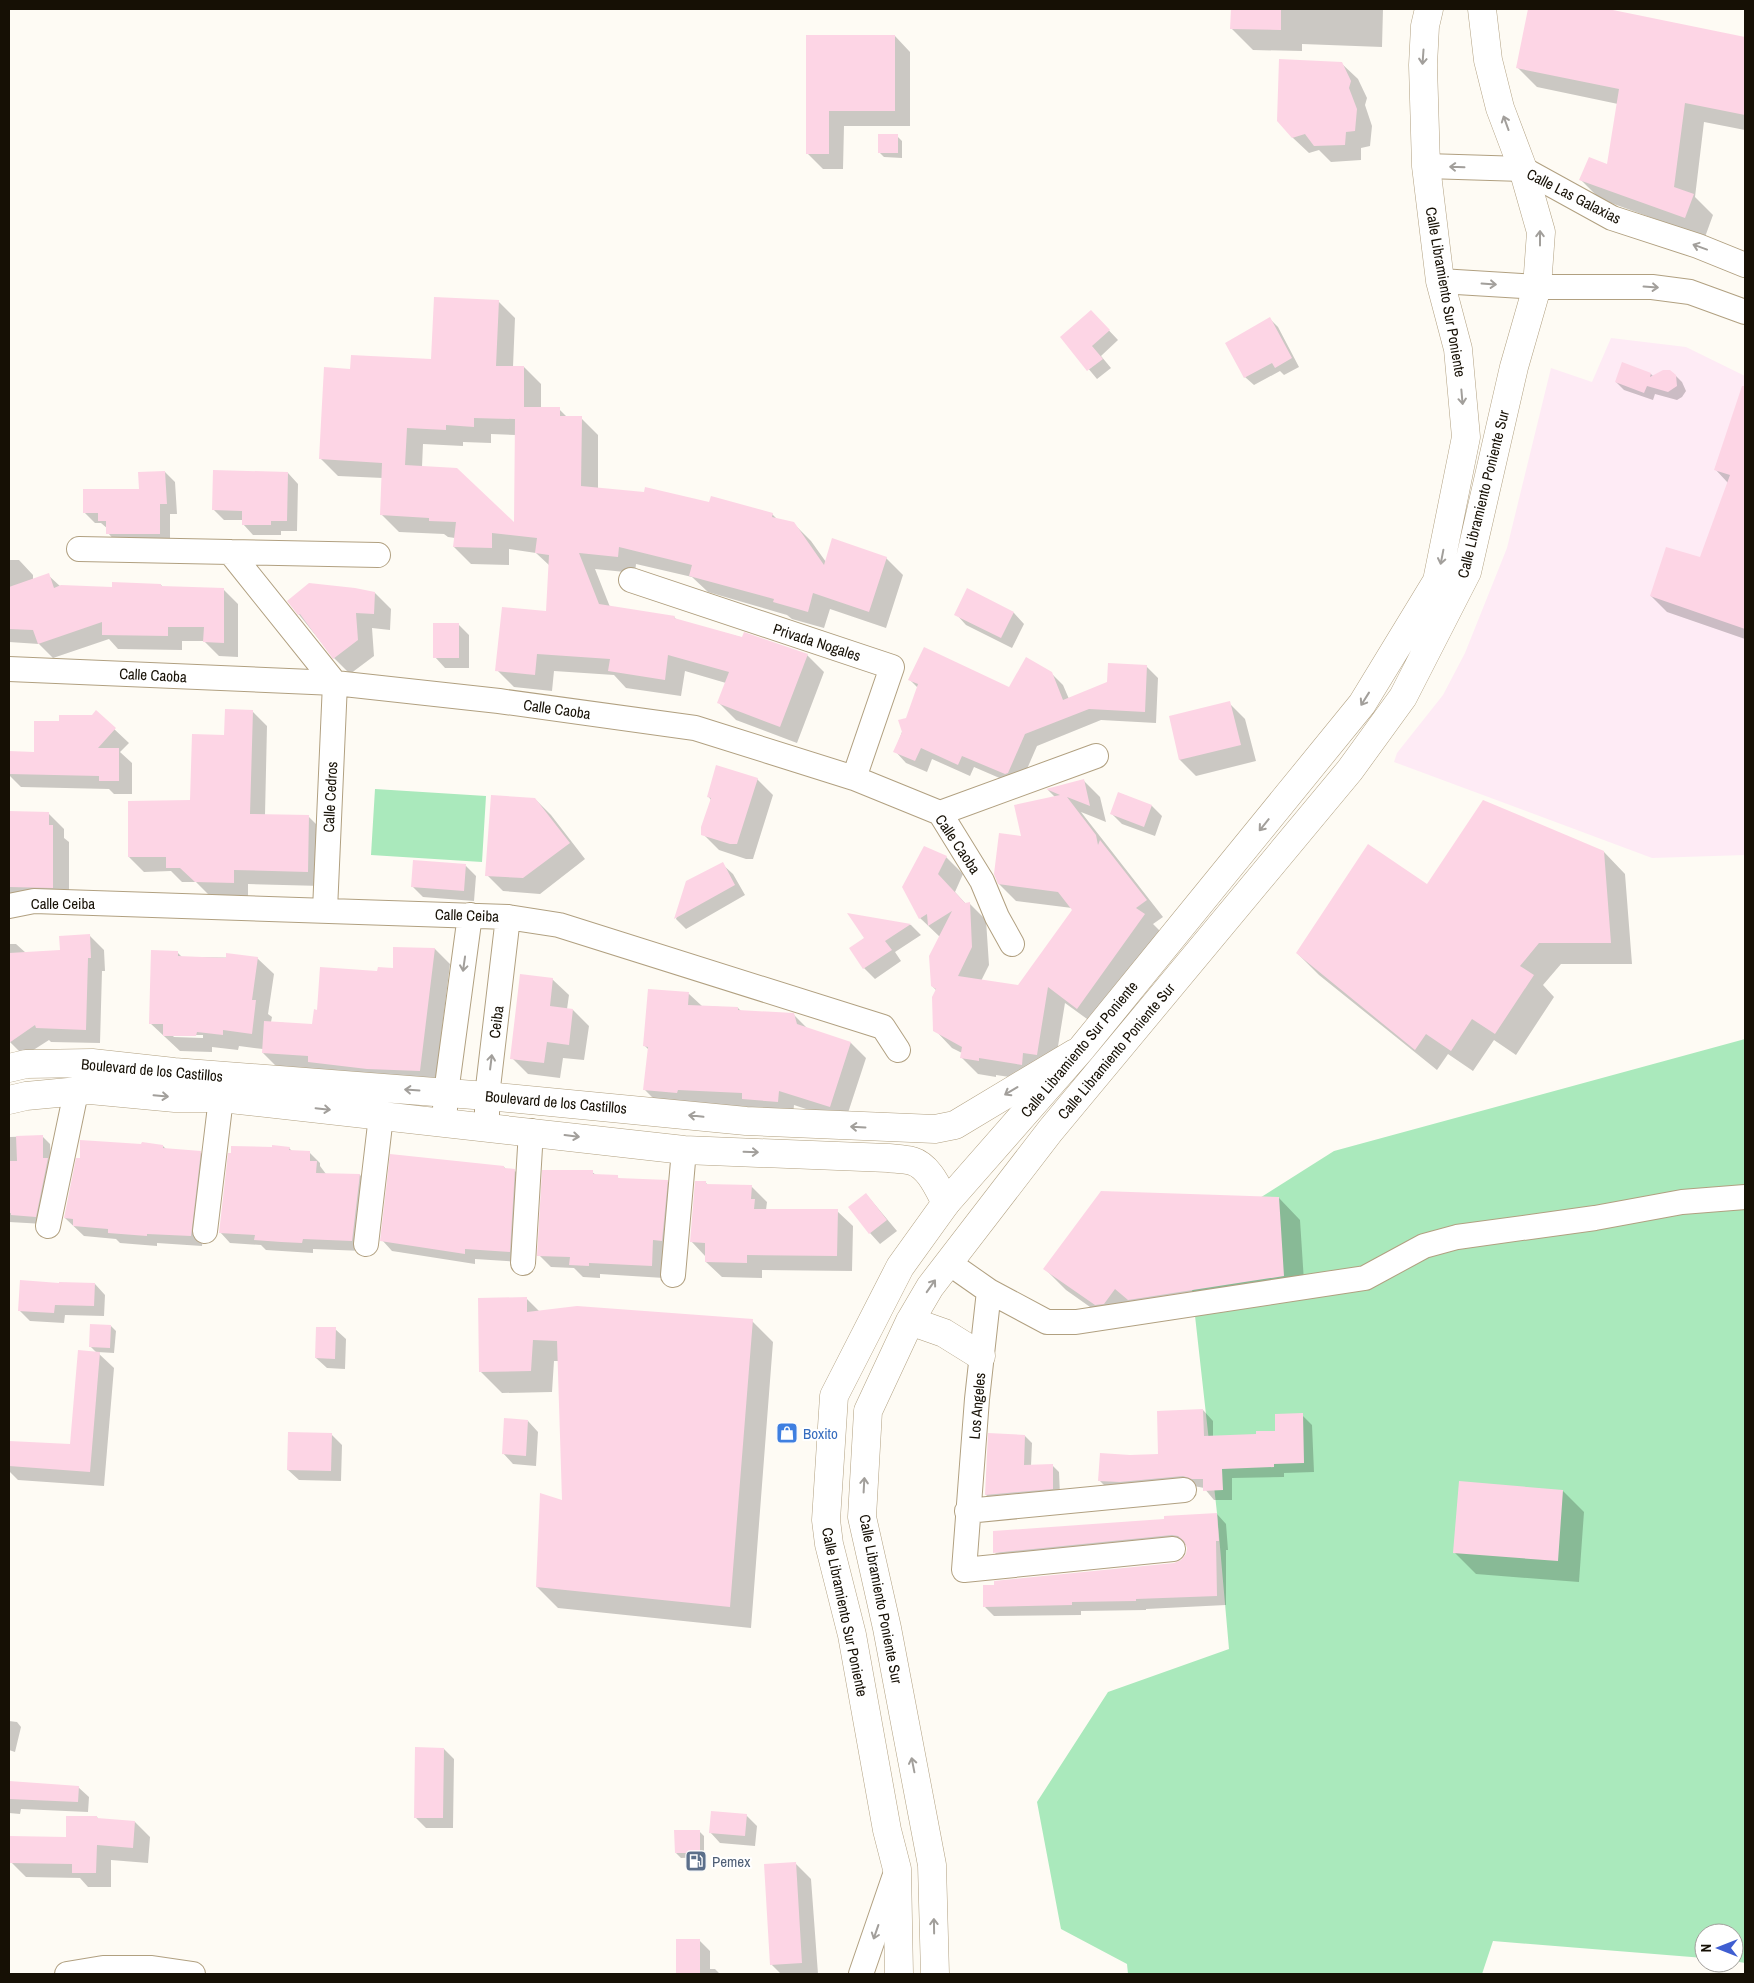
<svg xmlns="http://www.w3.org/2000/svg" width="1754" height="1983" viewBox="0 0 1754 1983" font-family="'Archivo Narrow',sans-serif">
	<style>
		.commercial { fill: #feebf5 }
		.green { fill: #aae9bc }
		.shadow { fill: #0003; fill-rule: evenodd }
		.building { fill: #fdd5e5; fill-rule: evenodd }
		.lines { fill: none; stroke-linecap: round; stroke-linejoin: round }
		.minor-casing { stroke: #b1a080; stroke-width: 26 }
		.tertiary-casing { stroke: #b1a080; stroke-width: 29 }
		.secondary-casing { stroke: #b1a080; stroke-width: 29 }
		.minor { stroke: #fff; stroke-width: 24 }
		.tertiary { stroke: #fff; stroke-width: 28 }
		.secondary { stroke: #fff; stroke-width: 28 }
		.oneway { stroke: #a29f9b }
		.labels { text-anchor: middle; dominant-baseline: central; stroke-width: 4; stroke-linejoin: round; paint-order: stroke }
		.street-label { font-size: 15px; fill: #161005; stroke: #fff }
		.shop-label { font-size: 15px; fill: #366cbe; stroke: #fff; text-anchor: start }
		.service-label { font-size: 15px; fill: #4e5e75; stroke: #fff; text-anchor: start }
	</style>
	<rect width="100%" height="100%" fill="#fefbf4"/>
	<path class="commercial" d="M1611,338L1686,347L1745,376V855L1652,858L1394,762L1397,753L1443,695L1465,653L1507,548L1551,368L1592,382Z"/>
	<path class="green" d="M375,789L486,796L482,862L371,855Z
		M1745,1039V1963L1734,1961V1933H1704V1958L1493,1941L1482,1974H1128L1127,1964L1061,1929L1037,1802L1108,1692L1229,1649L1217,1513L1187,1244L1334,1151Z"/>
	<path class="shadow" d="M1232,9H1383L1382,47L1302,44V51L1253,50L1231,28Z
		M1529,9H1602L1745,38V130L1704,122L1695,197L1713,215L1705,237L1600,199L1581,180L1608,165L1618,104L1537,87L1517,67Z
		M808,36H895L910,52V126H844L843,169H823L807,153Z
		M1341,63L1358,79L1367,98L1365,105L1372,126L1370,146L1361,148V160L1331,162L1319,150L1309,153L1292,137Z
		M897,136L902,141V158L884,157L879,152Z
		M498,301L515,318L513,367H524L541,384V409H559L568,418H581L598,435V489L710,503L772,514L777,519L793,523L811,541L826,562L886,558L903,575L886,628L830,609L824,628L792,619L787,615L708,592L692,577L636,564L635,573L595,569L610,607L674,617L677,620L807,655L824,672L797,743L736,720L719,703L726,683L685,671L681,696L626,688L614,675L554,671L552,691L514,687L497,670L547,613L550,566L536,553L509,549V565L471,564L454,547L455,538L448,537L444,534L399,532L382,515L383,478L338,476L321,459L351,370L432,360ZM491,434L516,435L515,525L422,467L423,444L463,446V442L491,443Z
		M1270,319L1278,327L1299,367L1284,375L1280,371L1254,385L1245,377Z
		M1100,321L1118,340L1101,356L1111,368L1097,379L1062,337Z
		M1673,373L1682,382L1686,391L1682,397L1677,400L1655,394L1653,400L1624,390L1616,382L1651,374L1653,376Z
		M1738,402L1745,404V639L1667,612L1651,596L1701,558L1728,483L1715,469Z
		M165,472L175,482L177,514H170V544H118L108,533V529L101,523H95L84,512L140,491Z
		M288,473L298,484L297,531H281V535H253L243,524V520H224L213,509Z
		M9,560H19L33,575V580L48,575L61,587L113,588L161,585L163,587L224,590L238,604V657L219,656L204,641H182V650L118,649L109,639L53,658L39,644L9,642Z
		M968,590L1014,613L1024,624L1012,648L966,625L956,614Z
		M375,593L391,609L390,630L372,628L374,656L350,674L334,658L288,601Z
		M458,624L469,635V668H445L435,657Z
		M1146,666L1158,678L1156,723L1101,720L1037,746L1020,785L1018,786L974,767L970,776L932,759L927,772L906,763L895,751L918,688L910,680L1010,688L1051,673L1063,685L1069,699Z
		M1229,703L1245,719L1256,761L1196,776L1180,760L1170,717Z
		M252,711L267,726L265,815L308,816L323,831L322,886L248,884V897H211L196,882H182L171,871L144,872L129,857L191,801L225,736Z
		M96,712L129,743L120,752L132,763V794H114L109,789L21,787L9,775V752L35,753L60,722L92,716Z
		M757,779L773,795L753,859H746L719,850L703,834L711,800L708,796Z
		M1083,780L1100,797L1106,822L1081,812L1163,917L1153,924L1161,932L1094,1024L1065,1003L1054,1071L1038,1081L996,1075V1077L978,1074L961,1057L962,1053L952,1048L935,1030L937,991L932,986L940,937L920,918L904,887L946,857L963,874L955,892L966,904H970L986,920L989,965L981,981L1018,987L1074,910L1072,908L1016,901L999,884L1022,837L1055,797L1048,790Z
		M1119,793L1152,806L1162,816L1155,836L1122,824L1111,813Z
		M535,799L551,815L585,859L540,894L503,891L487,875Z
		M9,812L48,813L64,829V838L69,842V903L9,909Z
		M1604,852L1625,874L1632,964H1561L1543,985L1554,997L1516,1055L1494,1040L1473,1071L1448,1054L1437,1070L1319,975L1297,953L1427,886Z
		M722,864L733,874L745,895L686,929L676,919L687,882Z
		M466,866L476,876L474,901L423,897L413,887Z
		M850,915L911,925L921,935L895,952L901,961L875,979L864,968L851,948L865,938Z
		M90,936L104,950L105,971H102L100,1043L51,1042L49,1040L24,1056L9,1041V944H16L26,953L61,952Z
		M394,949H435L450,964L435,1085L278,1068L263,1053V1049L239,1046L238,1050L212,1047V1052L180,1051L150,1023L177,952L182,957L257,958L274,974L268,1014L272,1017L271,1022L313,1025L318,1011L378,972L394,969ZM172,1035H203V1038L174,1037Z
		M552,979L569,995L567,1009L573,1010L589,1026L584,1060L563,1058L560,1078L528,1074L512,1058Z
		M649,990L689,994L702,1006L738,1008L741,1011L794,1015L808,1029L851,1043L866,1058L845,1122L794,1105L793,1116L758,1114L751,1107L660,1105L645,1090L649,1050L644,1045Z
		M42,1136L50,1144L51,1163L44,1224L9,1222V1137Z
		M163,1146L166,1149L200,1152L211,1163L202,1246L157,1243V1246L120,1243L116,1239L84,1236L65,1218Z
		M289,1148L292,1151L309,1152L320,1163V1166L326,1174L360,1175L370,1185L363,1251L313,1249V1253L266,1250L261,1245L230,1243L220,1232Z
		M504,1167L507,1170H514L525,1181L520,1262L475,1259V1264L392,1251L382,1240Z
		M592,1172L596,1175L617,1177L620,1179L667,1181L679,1193L664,1278L600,1274V1278L583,1277L574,1268L551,1267L539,1255Z
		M706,1183L708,1185L751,1186L767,1202L766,1210L837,1211L853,1226L852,1271L762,1270V1278L722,1277L706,1262V1257L691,1241Z
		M866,1194L897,1231L880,1244L870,1233Z
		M1279,1198L1300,1220L1305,1297L1117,1326L1066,1290L1045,1269Z
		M95,1284L105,1295L104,1316L65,1315L64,1323L30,1321L19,1310L60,1285Z
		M526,1298L540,1312L752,1321L773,1342L751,1628L558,1608L537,1587L563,1501L559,1361H554L552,1392L502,1393L481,1372Z
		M111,1326L116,1331L114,1353L97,1352L114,1368L104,1486L18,1480L9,1471V1442L71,1445L97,1353L90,1346Z
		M335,1329L346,1339L345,1369L327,1368L316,1358Z
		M1203,1410L1213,1421V1437L1257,1435L1276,1432L1302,1415L1312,1425L1314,1472L1284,1473V1477L1232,1478V1500H1214L1204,1488L1194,1486L1109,1490L1099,1480L1130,1456L1159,1455Z
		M528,1421L538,1432L536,1466L513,1464L503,1453Z
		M331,1434L342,1445L341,1481L299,1480L288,1470Z
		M989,1434L1025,1436L1032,1443L1031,1466L1052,1465L1059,1472L1060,1495L993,1502L986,1495Z
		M1563,1491L1584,1512L1579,1582L1476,1574L1455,1553Z
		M1217,1514L1226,1524L1228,1550H1226V1605L1146,1609V1610L1081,1611V1615L994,1616L985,1607L996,1586L1175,1564L1182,1561L1187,1555L1188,1548L1187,1545H1182L1004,1562L995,1553L1165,1520Z
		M9,1721L17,1722L21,1727L15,1752L9,1750Z
		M444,1749L454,1759L453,1828H426L416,1818Z
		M9,1782L78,1787L89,1797L88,1812L21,1809L20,1814L9,1813Z
		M746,1815L757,1826L755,1846L720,1843L710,1832Z
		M97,1817L99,1820L135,1822L150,1837L148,1863L111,1860V1887H88L80,1878L26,1877L11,1862L67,1839Z
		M699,1831L704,1836V1857L681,1858L676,1853Z
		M795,1863L811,1879L818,1974H781L771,1964Z
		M677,1940H699L710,1951V1969H715L720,1974H677Z"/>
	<path class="building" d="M1231,9H1281V30L1230,29Z
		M1528,9H1608L1745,37V115L1685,103L1674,187L1694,194L1685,218L1579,180L1589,157L1607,164L1619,89L1516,68Z
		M806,35H895V111H829V154H806Z
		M1279,59L1342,62L1351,81L1349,88L1357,109L1355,131L1346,132L1345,145L1314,146L1305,134L1292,138L1277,121Z
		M878,134H898V153H878Z
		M434,297L499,300L496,366H524V407H560V416H582L581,486L644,492L645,487L709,502L711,496L773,513L772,517L794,522L824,565L832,538L887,557L869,612L813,593L808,612L773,602L774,599L689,576L692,565L619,547L618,557L579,553L599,604L675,616L674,618L742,637L744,632L808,654L780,727L717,703L729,672L668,655L665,680L608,671L610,659L537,654L535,675L495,671L502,607L546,611L549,555L535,553L537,538L492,533V548L453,547L456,522L429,521V518L380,515L382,463L319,459L324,367L350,369L351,355L431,359ZM474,418L515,419L514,522L457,468L405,465L407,428L446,430V425L474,427Z
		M1091,310L1110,330L1092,346L1103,359L1087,371L1060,337Z
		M1270,317L1292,358L1275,368L1272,363L1244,378L1225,343Z
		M1622,362L1651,373L1650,377L1663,370H1670L1676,375L1677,386L1668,392L1647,386L1644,393L1615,382Z
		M1742,386H1745V629L1650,596L1666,547L1700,557L1730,475L1714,470Z
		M213,470L288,472L287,521H271V525H242V511L212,510Z
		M165,471L167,504H160V534H106V521H98V513H83V489H139L138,472Z
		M49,573L54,588L61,585L112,587V582L161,584V586L224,588V643L203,642L204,627H168V636L102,635V622L38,644L33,630L9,629V587Z
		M309,583L355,588L375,592L374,614L356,613L358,640L333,659L300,614L298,615L287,601Z
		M967,588L1014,612L1001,638L954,615Z
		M433,623H459V658H433Z
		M924,647L1009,687L1026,657L1052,672L1063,700L1107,682L1108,663L1147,665L1145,712L1089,709L1025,734L1008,773L1005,774L962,756L958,765L921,748L915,761L893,752L902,732L898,720L906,718L918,684L908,680Z
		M1230,701L1241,745L1179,760L1169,716Z
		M225,709L253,710L250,814L309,815L308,872L234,870V883L195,882L180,868H166V857H128V801L190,800L192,734L224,735Z
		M96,710L116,728L98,748H119V781H99V776L9,774V751L34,752V721H59V715H92Z
		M716,765L758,778L737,844H730L701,835V827L711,798L707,797Z
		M1084,779L1090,806L1067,797L1096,835L1098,845L1100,840L1147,900L1136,908L1145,914L1077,1009L1048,987L1037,1055L1023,1053L1022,1065L979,1058V1061L960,1058L962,1047L933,1031L932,997L936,989L931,986L929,956L952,911L928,926L927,914L919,919L902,887L924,846L947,856L938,874L965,903L970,902L972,947L958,976L1018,985L1072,910L1058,892L998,884L994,874L999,833L1021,836L1014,805L1060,795L1046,789Z
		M1118,792L1152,805L1144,827L1110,814Z
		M491,795L535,798L570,843L523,878L485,876Z
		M1483,800L1604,851L1611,943H1539L1520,966L1534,975L1495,1034L1472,1019L1451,1051L1426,1034L1415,1050L1296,953L1368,844L1427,884Z
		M9,811L49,812V825H53V888L9,887Z
		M413,860L466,864L464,891L411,887Z
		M723,862L735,885L674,919L686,881Z
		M847,913L911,924L885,941L892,950L863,969L849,948L864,938Z
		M90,934L91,958H88L86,1030L36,1028L35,1025L9,1043V953L60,950L59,936Z
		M393,947L435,948L420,1071L367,1069L308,1062V1056L262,1053L264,1021L312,1024L314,1009L317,1010L320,967L377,971L378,967L393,968Z
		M151,950L178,951V956L226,958V953L258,957L252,1000H256L252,1034L223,1030V1035L197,1032L196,1036H163V1024H149Z
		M520,974L553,978L550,1006L573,1009L569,1045L547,1042L544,1063L510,1059Z
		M648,989L689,992L688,1005L738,1007V1010L794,1013L797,1024L851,1042L830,1107L779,1091L778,1102L742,1099V1093L678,1090L677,1093L643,1090L648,1047L643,1046Z
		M43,1135V1158H48L36,1217L11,1215V1213H9V1161H17L16,1136Z
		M80,1140L141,1144L142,1142L163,1145V1148L201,1151L191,1236L147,1234V1236L108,1233V1229L73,1226V1219L64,1218L76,1158H80Z
		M272,1145L290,1147L289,1150L310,1151V1161H317L316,1173L360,1174L352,1241L303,1239L302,1243L281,1242L254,1240L255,1235L219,1233L228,1153H231V1146L272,1147Z
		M390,1154L504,1166V1168L515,1169L510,1252L465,1249V1254L380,1241Z
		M542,1170H593V1174L618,1175V1178L668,1180L662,1241L653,1240L652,1266L589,1263V1266L569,1265L570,1257L537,1256Z
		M695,1181H706V1184L752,1185L751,1199H755L754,1209H838L837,1256L747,1255V1263L705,1262V1243L690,1242Z
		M1101,1191L1279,1197L1284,1276L1128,1300L1115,1289L1104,1304L1095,1305L1043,1269Z
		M866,1193L887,1220L869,1234L848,1207Z
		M20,1280L59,1283V1282L95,1283L94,1306L55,1305L54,1313L18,1311Z
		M527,1297V1312L577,1306L753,1319L730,1607L536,1587L540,1493L562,1500L557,1341L533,1340L531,1371L479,1372L478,1298Z
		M90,1324L111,1325L110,1348L89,1347Z
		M316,1327H336L335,1359L315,1358Z
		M78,1350L100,1352L90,1472L9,1466V1441L70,1444Z
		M1203,1409L1204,1436L1256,1434V1431H1275V1414L1303,1413L1304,1463L1274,1464V1467L1222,1469L1223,1490L1203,1491V1479H1192L1183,1476L1120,1482L1098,1481L1100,1453L1130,1455L1158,1454L1157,1411Z
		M504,1418L528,1420L526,1456L502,1454Z
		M288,1432L332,1433L331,1471L287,1470Z
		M988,1433L1025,1435L1024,1465L1053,1464V1489L985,1495Z
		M1459,1481L1563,1490L1558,1561L1453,1553Z
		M1217,1513L1219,1541H1216L1217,1596L1136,1599V1601L1072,1602V1605L983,1607V1585H994V1581L1174,1563L1181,1560L1186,1554L1187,1548L1184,1541L1178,1536L1172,1535L993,1553V1531L1164,1519V1516Z
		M415,1747L444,1748L443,1818H414Z
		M9,1781L79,1786L78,1802L9,1799Z
		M711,1811L747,1814L745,1836L709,1833Z
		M66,1816H97V1818L135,1821L133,1848L97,1845L96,1873H72V1864L9,1863L10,1836L66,1837Z
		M674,1830H700V1853H675Z
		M796,1862L802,1963L770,1965L764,1864Z
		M676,1939H700V1974H676Z"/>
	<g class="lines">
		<g class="minor-casing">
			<path id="minor" d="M1426,166L1523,169L1612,218L1698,246L1745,265
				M1440,281L1537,287H1652L1690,292L1745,312
				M79,549L378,555
				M230,552L335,683L325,910
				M631,580L892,667L854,778
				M9,669L335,683L499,701L695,728L854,778L940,813L982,881L997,917L1012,944
				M940,813L1096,756
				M9,906L34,901L508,917L559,925L883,1027L898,1050
				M444,1124L446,1093L470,915
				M487,1128V1096L508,917
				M48,1226L76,1092
				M205,1231L221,1098
				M366,1244L381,1116
				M523,1263L531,1131
				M949,1263L989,1291L1047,1322H1076L1365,1278L1424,1246L1457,1237L1595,1218L1682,1202L1745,1197
				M673,1275L684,1150
				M989,1291L977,1399L964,1570L1173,1549
				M967,1511L1184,1490
				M67,1974L103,1968H152L193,1974
				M861,1974L894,1878"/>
		</g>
		<g class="tertiary-casing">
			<path id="tertiary" d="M9,1068L26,1064L92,1063L174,1072L487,1096L746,1121L935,1129L955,1125L1075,1053
				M9,1100L26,1096L90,1090L175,1098H221L684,1150L888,1158C896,1159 904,1159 912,1161C929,1166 938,1188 946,1203"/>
		</g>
		<g class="secondary-casing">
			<path id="secondary" d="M910,1321L944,1333L981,1356
				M899,1974L897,1869L887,1830L852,1635L829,1544L826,1520L834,1396L900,1267L946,1203L1082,1048L1362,704L1437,581L1466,437L1458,349L1440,281L1426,166L1423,65L1425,26L1429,9
				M935,1974L932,1865L887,1628L862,1517L868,1411L910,1321L930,1287L1050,1131L1350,770L1403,697L1467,572L1514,367L1537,287L1541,232L1523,169L1500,108L1488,60L1482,9"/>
		</g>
		<use href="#minor" class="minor"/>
		<use href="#tertiary" class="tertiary"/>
		<use href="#secondary" class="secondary"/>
	</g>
	<defs><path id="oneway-shaft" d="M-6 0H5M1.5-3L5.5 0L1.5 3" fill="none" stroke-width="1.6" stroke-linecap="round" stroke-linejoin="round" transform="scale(1.25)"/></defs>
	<g class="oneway">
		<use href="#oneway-shaft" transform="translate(1423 57) rotate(94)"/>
		<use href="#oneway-shaft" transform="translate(1506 123) rotate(-110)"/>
		<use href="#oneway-shaft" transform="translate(1457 167) rotate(-178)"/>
		<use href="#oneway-shaft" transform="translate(1540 238) rotate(-90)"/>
		<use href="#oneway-shaft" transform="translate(1700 247) rotate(-160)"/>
		<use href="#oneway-shaft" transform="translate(1489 284) rotate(4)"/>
		<use href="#oneway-shaft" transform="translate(1651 287) rotate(4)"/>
		<use href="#oneway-shaft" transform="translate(1462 397) rotate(85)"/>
		<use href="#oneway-shaft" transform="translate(1442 557) rotate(101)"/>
		<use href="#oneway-shaft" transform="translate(1365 699) rotate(122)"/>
		<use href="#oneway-shaft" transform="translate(1264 825) rotate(129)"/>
		<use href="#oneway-shaft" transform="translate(464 964) rotate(98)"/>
		<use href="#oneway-shaft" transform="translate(491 1062) rotate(-83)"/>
		<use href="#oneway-shaft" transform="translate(412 1090) rotate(-176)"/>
		<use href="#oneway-shaft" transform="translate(1011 1091) rotate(149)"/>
		<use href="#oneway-shaft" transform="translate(161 1096) rotate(5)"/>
		<use href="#oneway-shaft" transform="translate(323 1109) rotate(6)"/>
		<use href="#oneway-shaft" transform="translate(696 1116) rotate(-174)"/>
		<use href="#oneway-shaft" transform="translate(858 1127) rotate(-177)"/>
		<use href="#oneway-shaft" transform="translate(572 1136) rotate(7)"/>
		<use href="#oneway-shaft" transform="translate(751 1152) rotate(2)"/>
		<use href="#oneway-shaft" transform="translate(931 1286) rotate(-55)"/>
		<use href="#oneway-shaft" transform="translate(864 1485) rotate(-87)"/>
		<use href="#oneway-shaft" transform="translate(913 1765) rotate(-101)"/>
		<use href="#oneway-shaft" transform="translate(934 1926) rotate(-91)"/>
		<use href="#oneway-shaft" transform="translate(876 1932) rotate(109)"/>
	</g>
	<defs>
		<g id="shop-square" transform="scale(1.125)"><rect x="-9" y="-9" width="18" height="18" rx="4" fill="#3f7fe0" stroke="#fff"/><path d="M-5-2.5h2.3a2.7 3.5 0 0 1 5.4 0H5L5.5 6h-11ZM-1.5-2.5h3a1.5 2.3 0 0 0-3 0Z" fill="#fff"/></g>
		<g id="fuel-square" transform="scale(1.125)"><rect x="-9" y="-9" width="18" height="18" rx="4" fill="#5c6f8a" stroke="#fff"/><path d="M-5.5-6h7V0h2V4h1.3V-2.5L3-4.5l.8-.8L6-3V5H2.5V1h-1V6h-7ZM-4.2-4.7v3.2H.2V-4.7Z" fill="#fff"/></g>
	</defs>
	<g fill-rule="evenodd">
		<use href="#shop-square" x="787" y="1433"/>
		<use href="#fuel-square" x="696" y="1861"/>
	</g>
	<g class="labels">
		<g class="street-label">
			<text transform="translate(1574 196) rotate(27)">Calle Las Galaxias</text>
			<text transform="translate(1446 292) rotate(80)">Calle Libramiento Sur Poniente</text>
			<text transform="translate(1483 494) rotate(-76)">Calle Libramiento Poniente Sur</text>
			<text transform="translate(817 642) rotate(18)">Privada Nogales</text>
			<text transform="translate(153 675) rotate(3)">Calle Caoba</text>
			<text transform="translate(557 709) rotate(8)">Calle Caoba</text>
			<text transform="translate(330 797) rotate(-87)">Calle Cedros</text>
			<text transform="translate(958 844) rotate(56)">Calle Caoba</text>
			<text x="63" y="903">Calle Ceiba</text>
			<text transform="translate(467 915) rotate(2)">Calle Ceiba</text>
			<text transform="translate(496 1022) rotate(-83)">Ceiba</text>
			<text transform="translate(1079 1049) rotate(-50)">Calle Libramiento Sur Poniente</text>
			<text transform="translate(1116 1051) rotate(-50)">Calle Libramiento Poniente Sur</text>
			<text transform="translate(152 1070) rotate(5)">Boulevard de los Castillos</text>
			<text transform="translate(556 1102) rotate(5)">Boulevard de los Castillos</text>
			<text transform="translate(977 1406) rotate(-85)">Los Angeles</text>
			<text transform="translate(881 1599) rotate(79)">Calle Libramiento Poniente Sur</text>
			<text transform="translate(845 1612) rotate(78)">Calle Libramiento Sur Poniente</text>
		</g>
		<g class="shop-label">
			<text x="803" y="1433">Boxito</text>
		</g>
		<g class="service-label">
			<text x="712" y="1861">Pemex</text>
		</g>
	</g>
	<rect width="1754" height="1983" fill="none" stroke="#161005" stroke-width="20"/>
	<g transform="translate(1719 1948) rotate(270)"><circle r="24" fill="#ffffff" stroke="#a29f9b"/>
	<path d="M0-4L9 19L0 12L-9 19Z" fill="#3f5ed1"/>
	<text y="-8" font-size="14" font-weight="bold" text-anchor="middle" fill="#161005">N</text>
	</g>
</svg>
